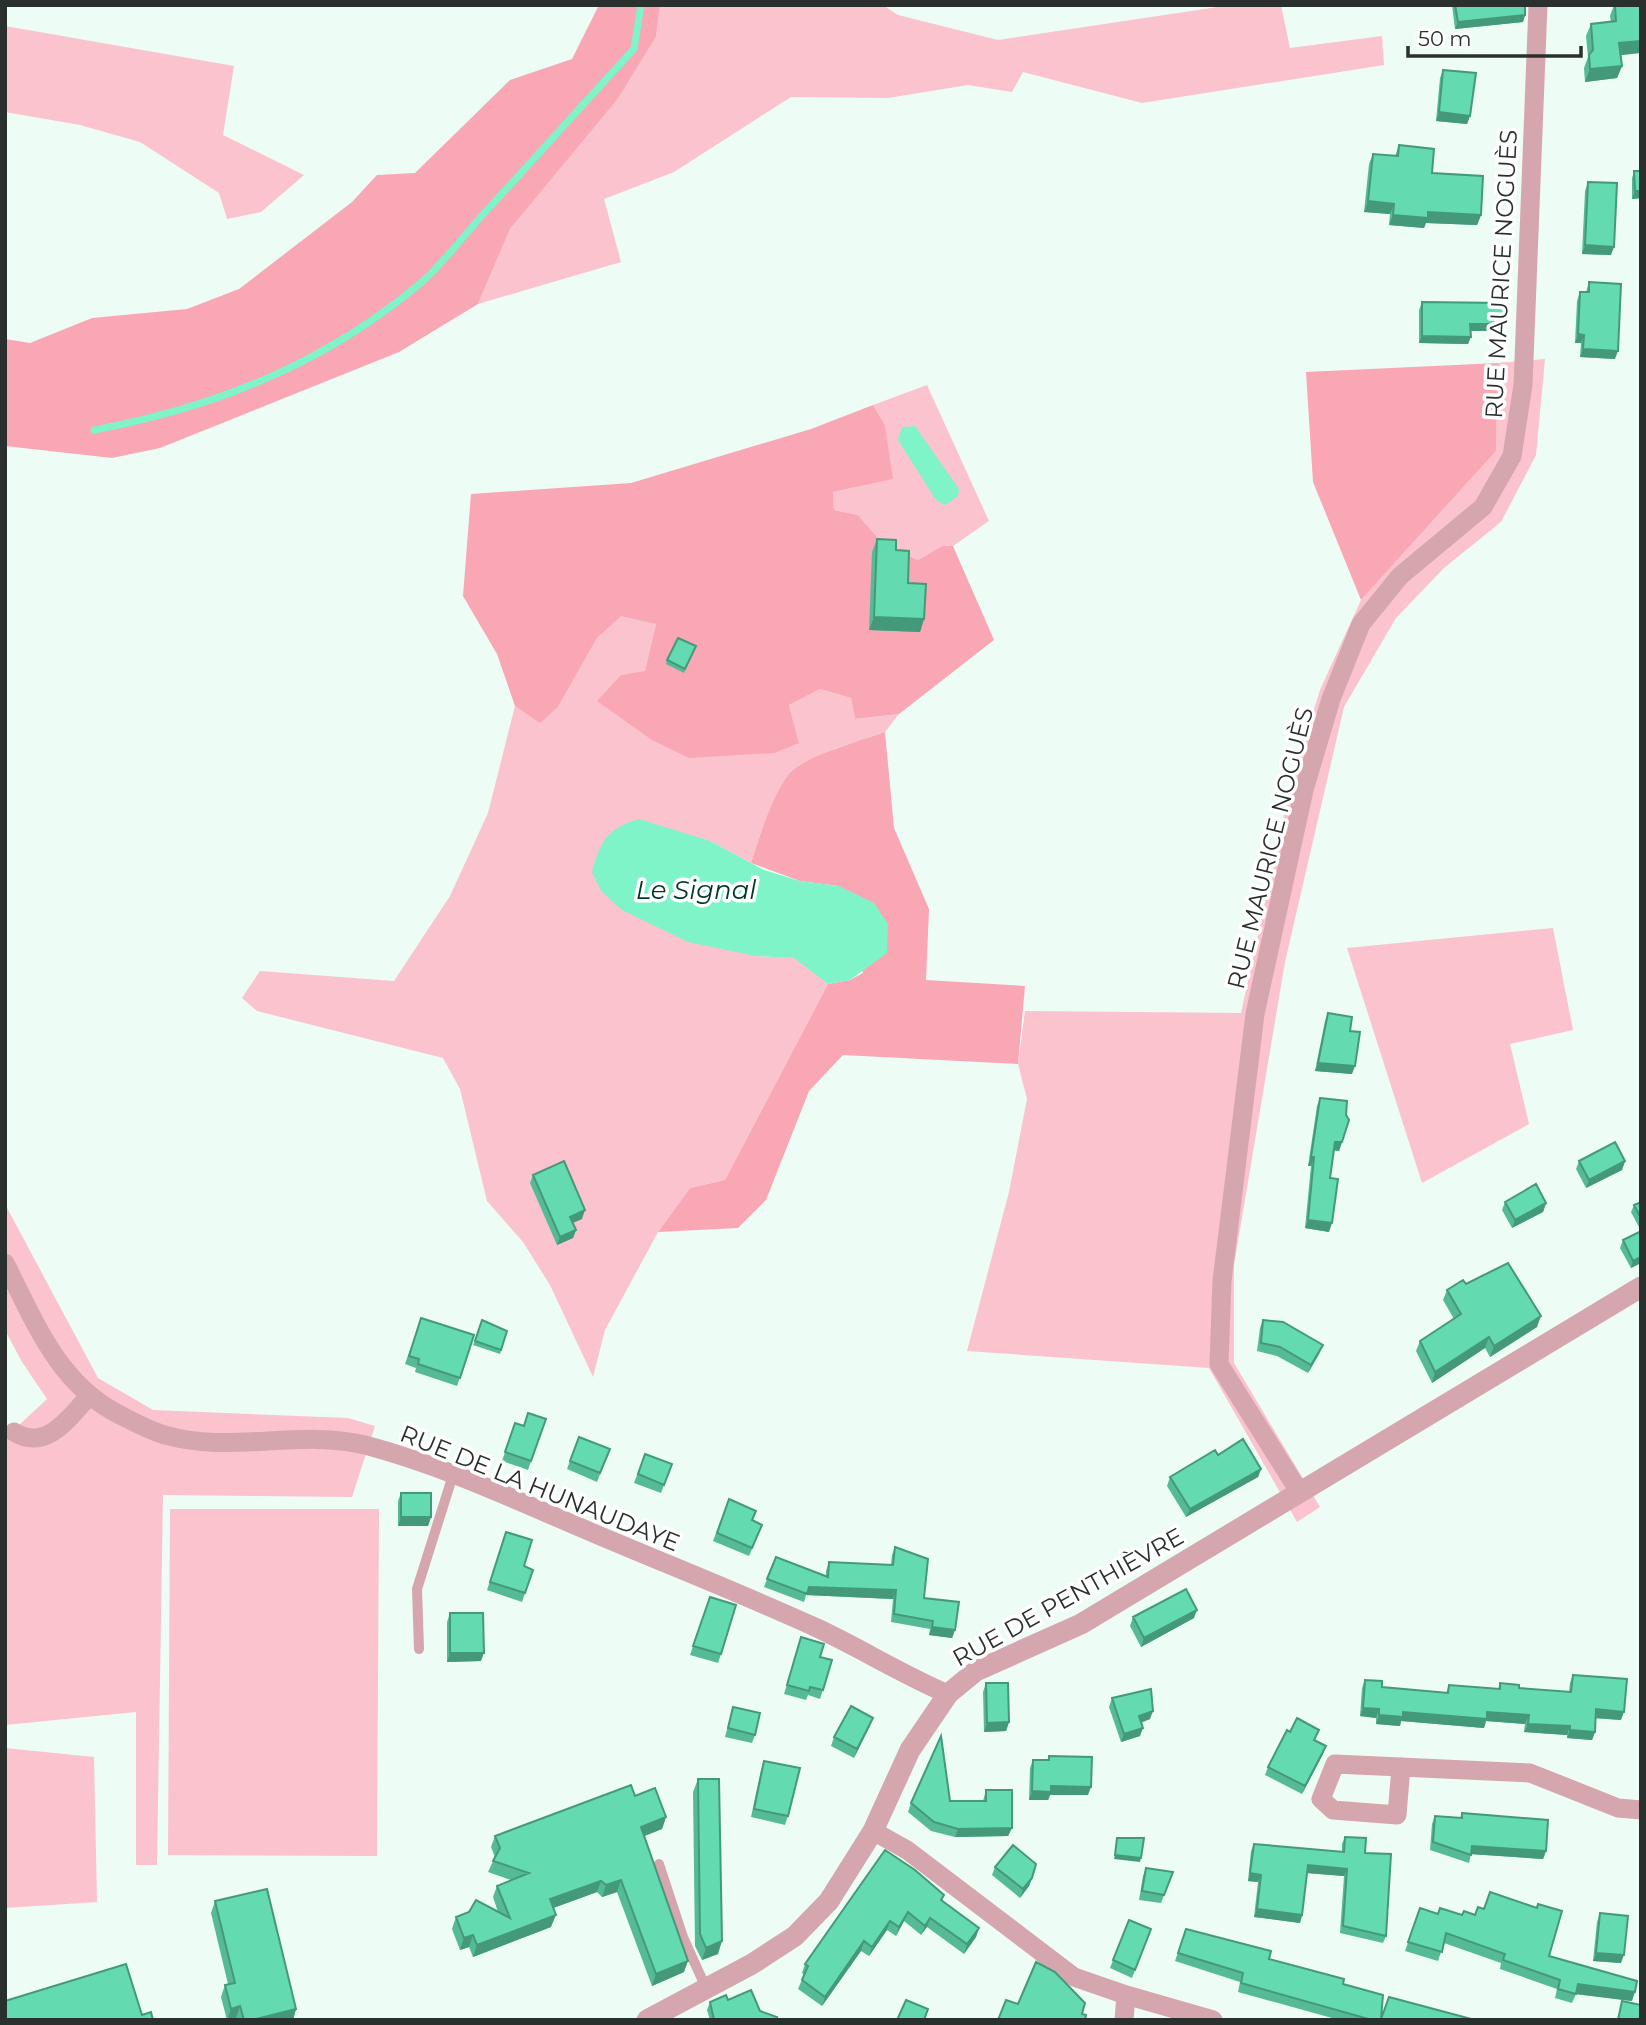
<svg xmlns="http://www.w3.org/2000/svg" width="1646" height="2025" viewBox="0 0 1646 2025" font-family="Montserrat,sans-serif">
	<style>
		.green { fill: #fbc3cd }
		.forest { fill: #f9a6b5 }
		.water { fill: #7ef4c8 }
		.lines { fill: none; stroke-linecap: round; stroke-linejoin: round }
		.stream { stroke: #7ef4c8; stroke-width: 7 }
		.service { stroke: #d5a6ad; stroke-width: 10 }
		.minor { stroke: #d5a6ad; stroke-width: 19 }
		.tertiary { stroke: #d5a6ad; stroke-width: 21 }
		.wall { fill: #55bb97 }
		.shaded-wall { fill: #45997b }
		.building { fill: #63dab0; stroke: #45997b; stroke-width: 2 }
		.labels { text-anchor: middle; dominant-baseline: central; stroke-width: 7; stroke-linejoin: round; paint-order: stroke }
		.street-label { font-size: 24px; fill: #2a302d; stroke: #fff }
		.water-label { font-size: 26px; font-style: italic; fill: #003828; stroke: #fff }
	</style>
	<rect width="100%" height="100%" fill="#edfcf5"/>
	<path class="green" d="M660,5H883L898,15L998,40L1231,5H1281L1290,48L1382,36L1384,65L1142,103L1023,72L1012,92L968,85L888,98L791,97L674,172L604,199L621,262L478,304L510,229L617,100L656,37Z
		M5,26L234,66L223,135L304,175L261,212L227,219L219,193L140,142L80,125L5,112Z
		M1545,359L1536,455L1501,522L1444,568L1396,618L1344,707L1285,962L1234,1265V1363L1320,1507L1297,1522L1209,1368L967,1351L1009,1192L1027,1099L1018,1064L1025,1011L1241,1013L1290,787L1320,690L1361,600L1496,451L1498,363Z
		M927,385L989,521L953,546H942L918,560L883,544L858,515L834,510L833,492L892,479L885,425L873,405Z
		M621,615L656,624L645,672L621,675L799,743L789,705L820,689L851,698L855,719L899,714L885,732L834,749L765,822L751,863L710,841L756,956L795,958L828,984L725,1180L690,1188L658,1232L605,1330L593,1377L550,1285L523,1242L487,1201L460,1089L443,1058L257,1011L242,998L260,971L394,981L450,896L488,813L515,706L540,722L558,707L597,638Z
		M1553,928L1573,1030L1510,1044L1529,1124L1422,1183L1347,948Z
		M5,1204L98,1378L153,1410L348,1418L375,1426L352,1497L163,1495L157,1865H136V1712L5,1725V1438L47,1399L22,1362L5,1330Z
		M170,1509H379L377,1856L168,1855Z
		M5,1748L94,1757L97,1902L5,1908Z"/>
	<path class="forest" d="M599,5H660L656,37L617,100L510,229L478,304L399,352L160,448L112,458L5,446V339L30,343L92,318L187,309L239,289L352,202L377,175L415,173L510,80L572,59Z
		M1498,363L1496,451L1361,600L1313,482L1306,372Z
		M873,405L885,425L893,479L833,492L834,510L858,515L883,544L918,560L942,546H953L994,640L899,714L855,719L851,698L820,689L789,705L799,743L774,753L689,758L652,740L597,701L621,675L645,671L656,624L621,616L597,638L558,707L540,723L515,706L497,654L463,596L471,494L631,483L811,429Z
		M885,732L894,828L929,909L926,980L1025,986L1018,1064L843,1055L809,1091L766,1200L738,1228L658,1232L690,1188L725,1180L828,984L850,980L863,973L839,886L800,881L751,863C760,836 772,795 790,773C806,756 862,740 885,732Z"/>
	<path class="water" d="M915,426L959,489L958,496L945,505L936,500L898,440L902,427Z
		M639,819L710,841L764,870L800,881L839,886L874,903L888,924L887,953L850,980L828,984L794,958L756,956L688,942L622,910L601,891L592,872C600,841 608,828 639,819Z"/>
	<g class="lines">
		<path class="stream" d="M94,430C216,407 327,363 423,281C446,260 466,233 487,210C536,157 584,103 634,49L641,5"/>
		<path class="service" d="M419,1649L417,1589L453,1475
			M659,1864L683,1937L706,1988"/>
		<path class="minor" d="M5,1263C35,1322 58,1384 120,1415C134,1422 150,1431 165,1435C229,1454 300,1429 365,1445C445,1466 522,1503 598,1535C671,1566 745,1595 817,1628C862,1649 903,1675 948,1694
			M14,1432C46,1452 69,1418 89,1396
			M1300,1493L1219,1364L1222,1281L1255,1014L1304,790L1331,699L1361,624L1400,576L1483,507L1512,456L1523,385L1538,5
			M1401,1767L1397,1815L1333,1810L1321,1799L1335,1764L1530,1773L1618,1808L1641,1810
			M873,1831L907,1850L1074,1977L1126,1995L1213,2020
			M1124,2020L1126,1995"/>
		<path class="tertiary" d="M647,2020L752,1964L795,1936L829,1901L873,1831L910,1750L948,1694L976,1671L1081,1624L1641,1287"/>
	</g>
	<path class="wall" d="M1452,5H1525V15L1523,22L1455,29Z
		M1614,5H1641L1620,55L1622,66L1617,78L1585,82L1584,68L1588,57L1586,36L1591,24L1611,22L1610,16Z
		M1443,70L1470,116L1467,124L1436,121L1440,78Z
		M1399,145L1481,215L1477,225L1426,223L1424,228L1389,225L1390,214L1364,212L1369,164L1373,154L1395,156Z
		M1634,171H1641V198L1632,199V178Z
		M1588,182L1611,255L1582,254L1585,191Z
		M1589,282L1615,359L1580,357L1581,343H1575L1577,301L1580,292H1586Z
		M1422,302L1502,331H1471L1468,344L1419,343V310Z
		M877,539L896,550L908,583L924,619L920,632L869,630L872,552Z
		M696,646L684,673L666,664L667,660Z
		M1328,1013L1352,1074L1315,1071L1325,1021Z
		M1320,1098L1342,1142L1339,1151L1334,1150L1330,1178L1329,1232L1305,1228L1311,1166H1308L1317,1106Z
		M1579,1161H1625L1622,1170L1586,1188L1576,1169Z
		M533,1175L582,1219L573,1223L576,1230L573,1238L557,1245L530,1183Z
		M1505,1202L1546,1203L1543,1212L1512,1228L1502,1210Z
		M1641,1202V1231L1631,1212L1634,1205Z
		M1641,1231V1263L1631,1268L1620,1248L1623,1240Z
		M1466,1284L1537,1327L1490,1357L1485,1348L1432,1383L1416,1351L1420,1341L1454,1319L1443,1300L1447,1290Z
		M421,1318L474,1335L457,1386L415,1372L416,1368L405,1364Z
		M482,1320L507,1331L500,1354L473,1345Z
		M1263,1320L1319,1354L1308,1373L1277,1356L1257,1351L1260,1328Z
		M546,1419L528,1470L502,1461L515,1423L524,1426Z
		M579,1437L610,1449L597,1482L567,1469Z
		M645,1454L672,1464L661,1493L634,1483Z
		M1218,1455L1261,1469L1258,1477L1186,1517L1167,1486L1170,1477Z
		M401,1493L431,1517L428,1526H398V1501Z
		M729,1499L752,1520L759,1533L749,1556L713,1541Z
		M506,1532L524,1566L533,1570L522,1602L487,1590Z
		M895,1547L924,1598L955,1630L952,1638L929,1635L930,1629L891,1622L893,1599L806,1595L804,1602L764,1587L776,1557L826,1576V1571L829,1562L891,1565L892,1555Z
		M710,1597L721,1654L718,1663L690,1655Z
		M450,1613L481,1661L447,1662V1622Z
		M1133,1617L1194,1618L1141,1647L1130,1626Z
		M801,1637L820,1657L823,1690L820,1699L808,1695L806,1700L784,1694Z
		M1573,1675L1621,1720L1596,1718L1595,1732L1592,1740L1567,1738V1735L1524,1732L1525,1724L1486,1721L1484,1728L1401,1721L1400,1726L1376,1724V1718L1360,1716L1362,1688L1365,1680L1382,1687L1446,1693L1449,1685L1498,1689L1500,1683L1519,1688L1569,1692L1570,1683Z
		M986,1683L1009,1722L1006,1731L984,1732L983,1692Z
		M1112,1698L1150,1719L1141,1723L1140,1736L1121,1742L1109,1707Z
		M733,1707L755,1735L752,1743L725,1737Z
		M873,1718L854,1758L831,1746L834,1737Z
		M1315,1740L1323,1754L1302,1794L1265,1775L1268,1767Z
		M1049,1756L1088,1795H1050L1048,1800H1029L1030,1768L1033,1760H1048Z
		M764,1761L788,1816L785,1825L751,1817L761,1770Z
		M698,1779L718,1954L702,1960L695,1946L693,1792Z
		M986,1790L1012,1828L1008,1836L955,1837L931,1831L908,1812L911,1803L983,1801Z
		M635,1796L666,1817L662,1829L644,1836L684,1972L652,1986L617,1892L602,1897L597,1892L553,1908L551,1927L473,1957L469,1947L460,1950L452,1929L456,1917L498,1912L493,1897L497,1886L511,1880L488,1872L495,1857L491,1847L495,1836Z
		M1462,1813L1546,1851L1543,1859L1471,1854L1469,1863L1430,1850L1432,1824L1435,1816L1460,1818Z
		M1345,1837L1365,1853L1386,1936L1383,1943L1340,1933L1344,1876L1307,1873L1302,1915L1300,1923L1254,1917L1258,1882L1248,1881L1251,1851L1254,1844L1342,1852V1844Z
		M885,1850L944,1895L942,1901L979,1928L976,1937L964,1954L927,1927L921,1935L904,1921L896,1936L887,1930L869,1956L861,1951L822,2006L798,1989L804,1975L802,1973L805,1964Z
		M995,1867L1032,1878L1029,1886L1020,1898L992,1875Z
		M1146,1868L1173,1872L1161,1903L1139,1900L1143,1876Z
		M215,1901L296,2009L293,2020H236V2018L227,2020L221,1997L225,1985L228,1984L211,1913Z
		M1420,1908L1549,1956L1632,2001L1576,1994L1572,2003L1555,1998L1557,1989L1500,1969L1501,1963L1444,1943L1438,1961L1405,1951Z
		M1600,1913L1621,1963L1593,1961L1597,1922Z
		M1129,1920L1151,1929L1132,1978L1110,1968Z
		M1186,1929L1343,1984L1381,2019L1475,2020H1339L1238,1992L1240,1982L1175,1961Z
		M728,2000L760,2011L776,2020H710L707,2010L710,2002Z"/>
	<path class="shaded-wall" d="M1525,15L1523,22L1455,29L1458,22Z
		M1641,41V53L1614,56L1619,43Z
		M1622,66L1617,78L1585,82L1590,69Z
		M1439,112L1470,116L1467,124L1436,121Z
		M1635,191H1641V198L1632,199Z
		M1368,201L1394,204L1390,214L1364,212Z
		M1428,212L1481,215L1477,225L1426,223L1424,228L1389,225L1393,215Z
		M1585,245L1614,247L1611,255L1582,254Z
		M1470,324H1505L1502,331H1468Z
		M1578,334L1584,335L1581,343H1575Z
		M1422,336L1471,337L1468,344L1419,343Z
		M1583,349L1618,351L1615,359L1580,357Z
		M874,617L924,619L920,632L869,630Z
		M1318,1063L1355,1066L1352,1074L1315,1071Z
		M1335,1142H1342L1339,1151L1332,1150Z
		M1311,1157H1314L1311,1166H1308Z
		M1625,1161L1622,1170L1586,1188L1589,1180Z
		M1546,1203L1543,1212L1512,1228L1515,1220Z
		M585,1210L582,1219L567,1225L570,1217Z
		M1308,1220L1332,1223L1329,1232L1305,1228Z
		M576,1230L573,1238L557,1245L560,1237Z
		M1641,1257V1263L1631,1268L1633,1261Z
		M1541,1316L1537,1327L1490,1357L1494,1346Z
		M1489,1337L1485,1348L1432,1383L1435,1372Z
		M1323,1345L1319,1354L1308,1373L1311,1365Z
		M1261,1469L1258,1477L1186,1517L1190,1509Z
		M401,1517H431L428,1526H398Z
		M809,1587L896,1590L893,1599L806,1595Z
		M1197,1610L1194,1618L1141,1647L1144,1638Z
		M932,1627L955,1630L952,1638L929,1635Z
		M450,1653H484L481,1661L447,1662Z
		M1363,1708L1379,1709L1376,1718L1360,1716Z
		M1596,1709L1624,1712L1621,1720L1593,1718Z
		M1153,1711L1150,1719L1136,1724L1139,1716Z
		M1403,1712H1487L1529,1715L1525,1724L1486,1721L1484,1728L1401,1721L1400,1726L1376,1724L1379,1715Z
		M873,1718L870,1726L854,1758L857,1749Z
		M1009,1722L1006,1731L984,1732L987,1723Z
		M1528,1724L1570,1726L1567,1735L1524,1732Z
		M1143,1728L1140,1736L1121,1742L1124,1734Z
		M1570,1730L1595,1732L1592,1740L1567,1738Z
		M1326,1746L1323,1754L1302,1794L1305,1786Z
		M1051,1786L1091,1787L1088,1795H1050L1048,1800H1029L1032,1791Z
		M666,1817L662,1829L637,1839L641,1827Z
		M1012,1828L1008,1836L955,1837L958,1829Z
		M1472,1846L1546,1851L1543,1859L1469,1854Z
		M1115,1855L1141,1858L1140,1862L1114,1859Z
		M1308,1865L1347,1869L1344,1876L1306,1873Z
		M1250,1873L1261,1875L1258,1882L1248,1881Z
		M1032,1878L1029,1886L1020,1898L1023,1889Z
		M621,1880L617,1892L602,1897L606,1885Z
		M601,1881L597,1892L545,1911L550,1899Z
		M1257,1909L1302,1915L1300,1923L1254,1917Z
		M908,1912L904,1921L896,1936L899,1927Z
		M556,1915L551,1927L473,1957L477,1945Z
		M930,1918L927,1927L921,1935L925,1926Z
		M890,1921L887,1930L869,1956L872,1947Z
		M979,1928L976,1937L964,1954L967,1944Z
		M473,1935L469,1947L460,1950L464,1938Z
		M722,1941L718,1954L702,1960L706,1948Z
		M864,1941L861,1951L822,2006L825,1997Z
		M1596,1953L1624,1955L1621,1963L1593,1961Z
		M688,1961L684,1972L652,1986L656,1974Z
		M1578,1984L1635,1992L1632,2001L1575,1994Z
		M240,2006L236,2018L227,2020L231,2009Z
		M296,2009L293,2020H252Z"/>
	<path class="building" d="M1455,5H1525V15L1458,22Z
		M1615,5H1641V41L1619,43L1622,66L1590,69L1589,55L1593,50L1591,24L1616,21Z
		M1443,70L1476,73L1470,116L1439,112Z
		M1399,145L1434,149L1432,173L1483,176L1481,215L1428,212V218L1393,215L1394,204L1368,201L1373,154L1398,156Z
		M1634,171H1641V191H1635Z
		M1588,182L1617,183L1614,247L1585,245Z
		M1589,282L1621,284L1618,351L1583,349L1584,335L1578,334L1580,292H1589Z
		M1422,302L1504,303L1505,324H1470L1471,337L1422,336Z
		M877,539L896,540V550L909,551L908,583L926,584L924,619L874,617Z
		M678,638L696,646L685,669L667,660Z
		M1328,1013L1352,1017L1350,1031L1360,1032L1355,1066L1318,1063Z
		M1320,1098L1347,1101L1346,1115L1349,1120L1342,1142H1335L1330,1178L1338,1179L1332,1223L1308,1220L1314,1157H1311Z
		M1615,1142L1625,1161L1589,1180L1579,1161Z
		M564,1161L585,1210L570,1217L576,1230L560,1237L533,1175Z
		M1536,1184L1546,1203L1515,1220L1505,1202Z
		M1641,1202V1218L1634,1205Z
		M1641,1231V1257L1633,1261L1623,1240Z
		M1508,1263L1541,1316L1494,1346L1489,1337L1435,1372L1420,1341L1461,1314L1447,1290L1463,1280L1466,1284Z
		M421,1318L474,1335L460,1378L418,1364L419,1359L409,1356Z
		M482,1320L507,1331L501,1350L475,1341Z
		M1263,1320L1283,1322L1323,1345L1311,1365L1280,1347L1261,1343Z
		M528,1413L546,1419L531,1461L505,1452L515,1423L524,1426Z
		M579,1437L610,1449L600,1473L570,1461Z
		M1243,1439L1261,1469L1190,1509L1170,1477L1215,1450L1218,1455Z
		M645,1454L672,1464L664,1485L638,1474Z
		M401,1493H431V1517H401Z
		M729,1499L756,1511L752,1520L762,1525L752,1548L717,1533Z
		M506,1532L532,1540L524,1566L533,1570L525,1593L490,1582Z
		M895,1547L928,1559L924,1598L959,1602L955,1630L932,1627L933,1621L894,1614L896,1590L809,1587L807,1594L767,1579L776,1557L828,1577L829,1562L893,1565Z
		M1186,1589L1197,1610L1144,1638L1133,1617Z
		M710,1597L736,1605L721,1654L693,1646Z
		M450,1613H483L484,1653H450Z
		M801,1637L824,1644L820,1657L832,1660L823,1690L810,1687L809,1691L787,1685Z
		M1573,1675L1627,1679L1624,1712L1596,1709L1595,1732L1570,1730V1726L1528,1724L1529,1715L1487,1712V1719L1403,1712V1717L1379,1715V1709L1363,1708L1365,1680L1382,1681V1687L1448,1693L1449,1685L1500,1689V1683L1519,1685V1688L1571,1692Z
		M986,1683H1008L1009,1722L987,1723Z
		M1151,1689L1153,1711L1139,1716L1143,1728L1124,1734L1112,1698Z
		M851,1706L873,1718L857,1749L834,1737Z
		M733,1707L760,1713L755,1735L728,1728Z
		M1297,1718L1319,1730L1314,1740L1326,1746L1305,1786L1268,1767L1287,1730L1290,1732Z
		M941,1736L950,1801H986V1790H1012V1828L958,1829L934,1822L911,1803Z
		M1049,1756L1092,1757L1091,1787L1051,1786V1792L1032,1791L1033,1760H1049Z
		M764,1761L800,1768L788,1816L754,1809Z
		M698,1779H719L722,1941L706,1948L700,1934Z
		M631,1785L635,1796L655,1788L666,1817L641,1827L688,1961L656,1974L621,1880L606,1885L601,1881L550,1899L556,1915L477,1945L473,1935L464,1938L456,1917L469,1912L476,1900L510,1918L497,1886L529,1873L493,1861L500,1848L495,1836Z
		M1462,1813L1548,1820L1546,1851L1472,1846L1471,1855L1433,1842L1435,1816L1462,1818Z
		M1345,1837L1366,1838L1365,1853L1391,1854L1386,1936L1343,1926L1347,1869L1308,1865L1302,1915L1257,1909L1261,1875L1250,1873L1254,1844L1344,1852Z
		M1117,1838H1144L1141,1858L1115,1855Z
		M1013,1845L1036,1864L1032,1878L1023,1889L995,1867Z
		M885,1850L915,1870L944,1895L941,1900L979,1928L967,1944L930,1918L925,1926L908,1912L899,1927L890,1921L872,1947L864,1941L825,1997L802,1980L808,1966L805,1964Z
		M1146,1868L1173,1872L1164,1895L1142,1891Z
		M267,1889L296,2009L252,2020H244L240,2006L231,2009L225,1985L235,1983L215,1901Z
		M1490,1892L1537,1908L1538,1904L1562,1911L1549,1956L1637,1981L1635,1992L1578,1984L1576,1994L1558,1989L1560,1980L1503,1960L1505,1954L1446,1933L1442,1952L1408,1942L1420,1908L1438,1914L1440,1908L1462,1915L1464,1911L1475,1915L1478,1907L1484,1909Z
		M1600,1913L1628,1916L1624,1955L1596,1953Z
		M1129,1920L1151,1929L1135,1970L1113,1960Z
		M1186,1929L1271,1951L1269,1959L1344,1979L1343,1984L1383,1995L1381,2019L1389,1997L1475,2020H1372L1241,1983L1243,1973L1178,1953Z
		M1036,1962L1055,1972L1085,2003L1082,2014L1086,2015L1085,2020H998L1006,2000L1018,2004Z
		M126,1964L142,2015L151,2012L153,2020H5V2001Z
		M751,1990L760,2011L777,2017L776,2020H714L710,2002L726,1995L728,2000Z
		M906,2000L928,2009L924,2020H897Z
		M1622,2001L1641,2005V2020H1618Z"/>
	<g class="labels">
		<g class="street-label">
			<text transform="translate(1501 274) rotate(-87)">RUE MAURICE NOGUÈS</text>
			<text transform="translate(1270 848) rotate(-76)">RUE MAURICE NOGUÈS</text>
			<text transform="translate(540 1488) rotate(22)">RUE DE LA HUNAUDAYE</text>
			<text transform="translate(1068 1597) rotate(-29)">RUE DE PENTHIÈVRE</text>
		</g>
		<g class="water-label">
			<text x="696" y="890">Le Signal</text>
		</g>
	</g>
	<rect width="1646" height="2025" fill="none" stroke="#2a302d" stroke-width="14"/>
	<path d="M1408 46v10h173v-10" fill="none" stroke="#2a302d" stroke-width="3.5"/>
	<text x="1418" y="46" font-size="21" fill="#2a302d" stroke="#ffffff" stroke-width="5" paint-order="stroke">50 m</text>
</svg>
